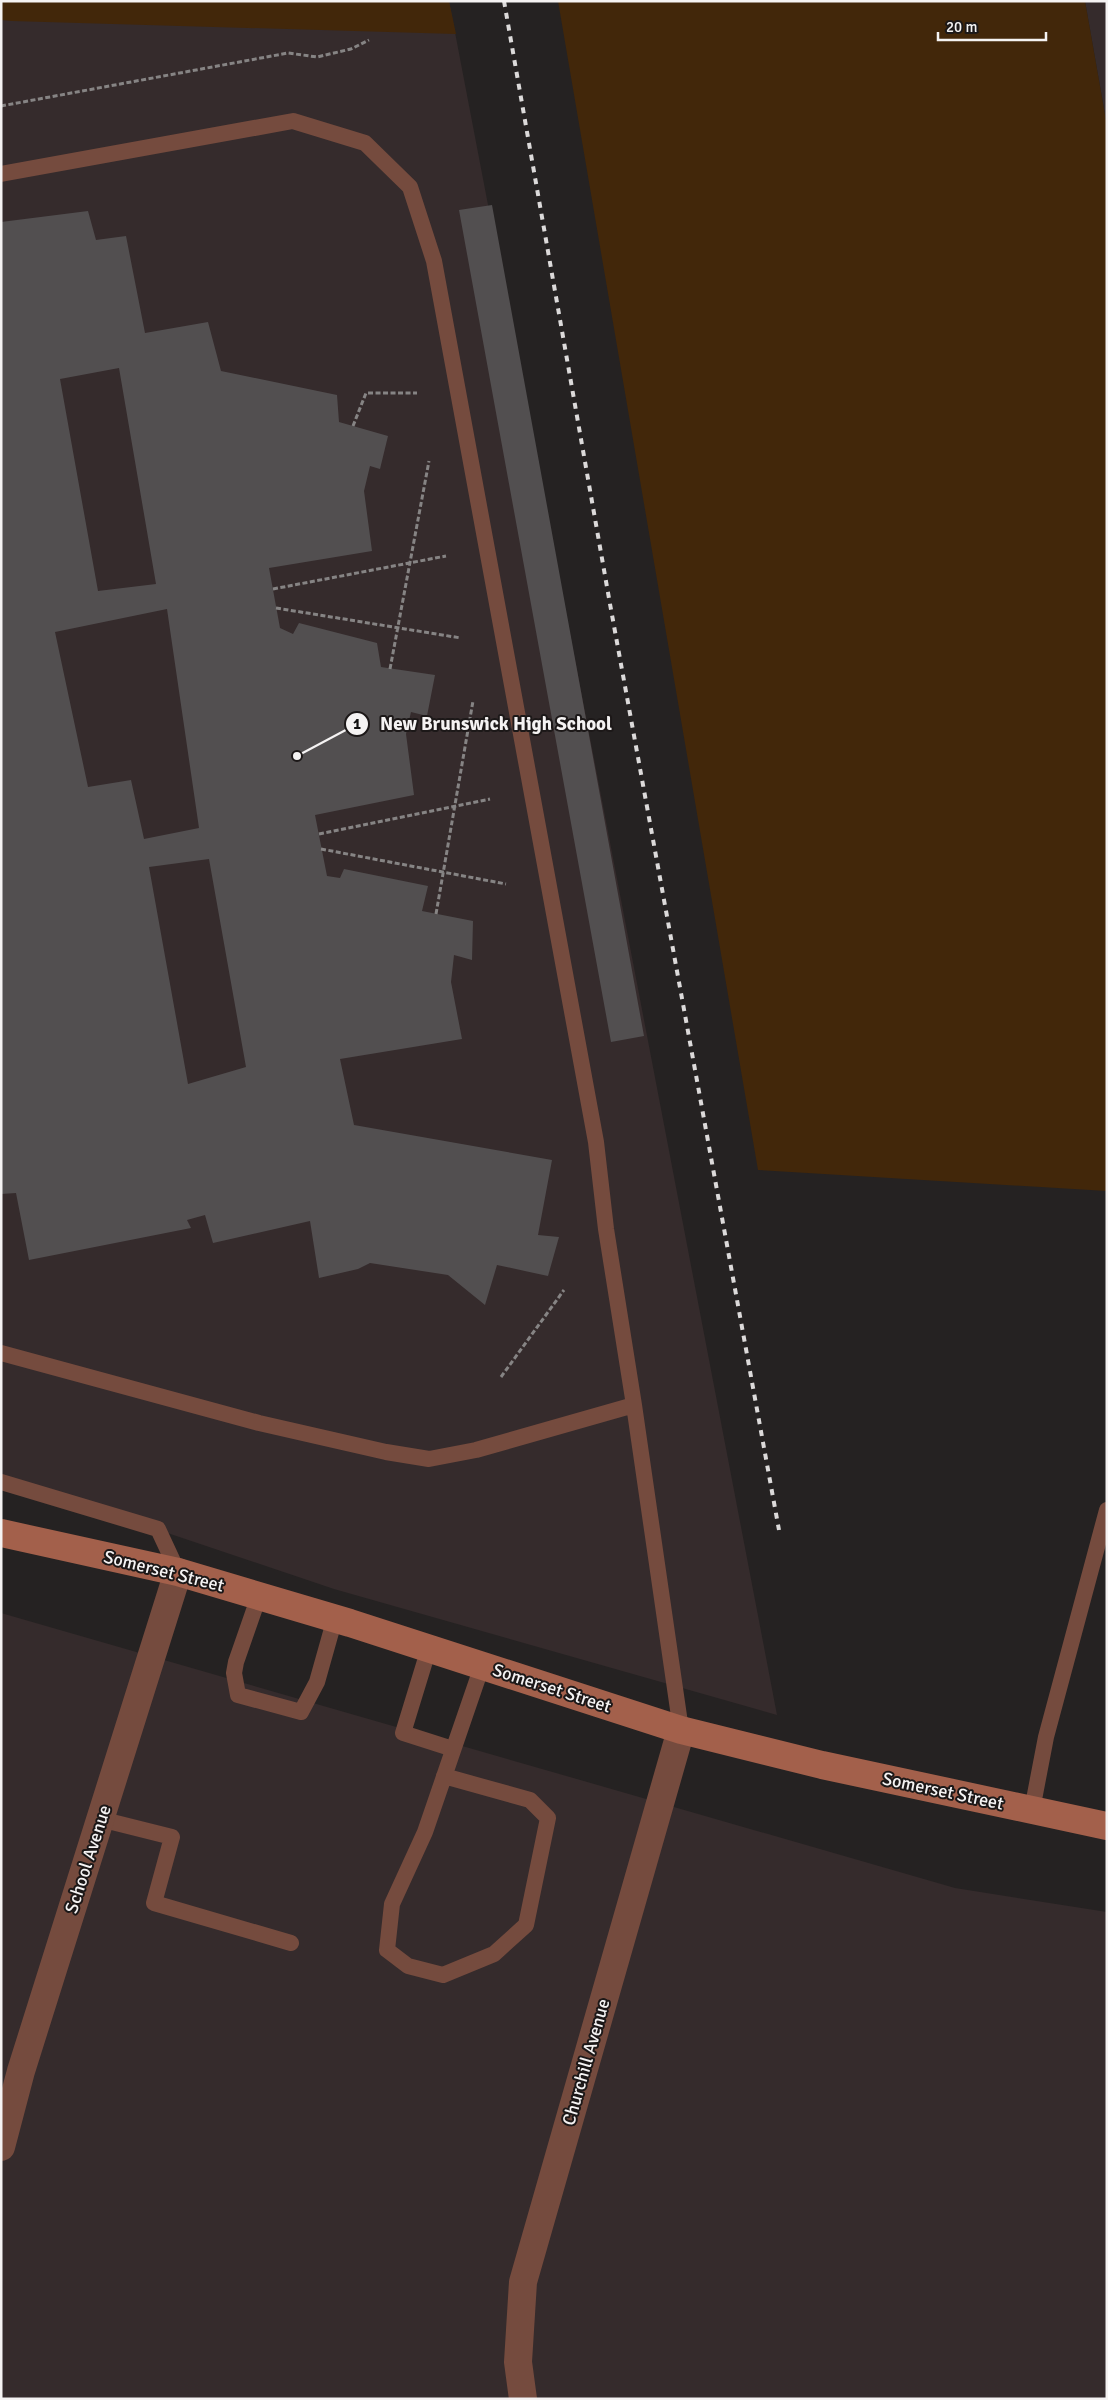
<svg xmlns="http://www.w3.org/2000/svg" width="1108" height="2400" viewBox="0 0 1108 2400" font-family="Signika,sans-serif">
	<style>
		.built { fill: #352b2c }
		.green { fill: #42270a }
		.building { fill: #524f50; fill-rule: evenodd }
		.lines { fill: none; stroke-linecap: round; stroke-linejoin: round }
		.path { stroke: #868484; stroke-width: 3; stroke-dasharray: 5 2.5; stroke-linecap: butt }
		.lane { stroke: #754b3e; stroke-width: 16 }
		.street { stroke: #754b3e; stroke-width: 28 }
		.secondary { stroke: #a3604b; stroke-width: 28 }
		.rail { stroke: #dcdada; stroke-width: 4; stroke-dasharray: 6 6; stroke-linecap: butt }
		.labels { text-anchor: middle; dominant-baseline: central; stroke-width: 4; stroke-linejoin: round; paint-order: stroke }
		.street-label { font-size: 18px; fill: #f5f3f3; stroke: #1c1818 }
		.leader { fill: none; stroke: #f5f3f3; stroke-width: 2 }
		.callout-dot { fill: #f5f3f3; stroke: #1c1818; stroke-width: 2 }
		.mark-label { font-size: 15px; text-anchor: middle; font-weight: bold; fill: #111 }
		.callout-label { font-size: 19px; text-anchor: middle; font-weight: bold; fill: #f5f3f3; stroke: #1c1818; stroke-width: 4; stroke-linejoin: round; paint-order: stroke }
	</style>
	<rect width="100%" height="100%" fill="#252222"/>
	<path class="built" d="M1,1H449L777,1715L334,1589L1,1477Z
		M1085,1H1107V126Z
		M1,1613L955,1888L1107,1912V2399H1Z"/>
	<path class="green" d="M1,1H449L456,34L12,21L1,20Z
		M558,1H1085L1107,126V1191L758,1170Z"/>
	<path class="building" d="M492,205L644,1036L611,1042L459,210Z
		M88,211L96,240L126,236L145,333L208,322L221,371L337,395L339,422L388,436L380,469L370,466L364,491L372,551L269,568L280,628L293,634L299,623L377,643L381,667L435,675L427,716L411,712L406,734L414,795L315,815L327,876L340,878L344,869L428,886L422,911L473,921L472,960L454,955L451,982L462,1039L340,1059L354,1125L552,1160L538,1235L559,1237L548,1276L497,1265L485,1305L448,1275L370,1263L358,1269L319,1278L310,1221L213,1243L205,1215L187,1220L191,1228L29,1260L16,1193L1,1194V222ZM119,368L156,584L98,591L60,379ZM167,609L199,828L144,839L131,780L88,787L55,632ZM209,859L246,1067L188,1084L149,867Z"/>
	<g class="lines">
		<path class="path" d="M1,106L288,53L317,57L351,49L369,40
			M353,426L366,393H417
			M273,589L446,556
			M276,608L461,638
			M390,669L429,461
			M319,834L490,799
			M321,849L506,884
			M436,914L473,701
			M501,1377L564,1290"/>
		<path class="lane" d="M1,174L293,121L365,143L410,187L434,261L596,1142L606,1229L634,1405L681,1730
			M1,1353L259,1423L386,1452L429,1459L476,1450L634,1405
			M1,1482L158,1529L178,1572
			M259,1596L236,1662L234,1673L238,1695L301,1712L317,1682L335,1618
			M429,1648L403,1733L453,1749
			M444,1776L530,1800L548,1818L526,1925L494,1954L443,1975L408,1966L387,1950L392,1904L425,1832L482,1666
			M1032,1810L1046,1737L1107,1510
			M100,1819L172,1837L154,1903L291,1943"/>
		<path class="street" d="M1,2147L21,2071L178,1572
			M523,2399L518,2362L523,2282L681,1730"/>
		<path class="secondary" d="M1,1533L178,1572L350,1623L681,1730L822,1765L1107,1826"/>
		<path class="rail" d="M504,1L610,604L779,1530"/>
	</g>
	<g class="labels">
		<g class="street-label">
			<text transform="translate(164 1571) rotate(14)">Somerset Street</text>
			<text transform="translate(552 1688) rotate(18)">Somerset Street</text>
			<text transform="translate(943 1791) rotate(12)">Somerset Street</text>
			<text transform="translate(88 1859) rotate(-72)">School Avenue</text>
			<text transform="translate(586 2062) rotate(-74)">Churchill Avenue</text>
		</g>
	</g>
	<path class="leader" d="M297 756L357 724"/>
	<g class="callout-dot">
		<circle cx="297" cy="756" r="5"/>
		<circle cx="357" cy="724" r="12"/>
	</g>
	<g class="mark-label">
		<text x="357" y="729">1</text>
	</g>
	<g class="callout-label">
		<text x="496" y="730">New Brunswick High School</text>
	</g>
	<rect width="1108" height="2400" fill="none" stroke="#f5f3f3" stroke-width="5"/>
	<path d="M938 32v8h108v-8" fill="none" stroke="#f5f3f3" stroke-width="2.5"/>
	<text x="946" y="32" font-size="15" fill="#f5f3f3" stroke="#1c1818" stroke-width="4" paint-order="stroke">20 m</text>
</svg>
